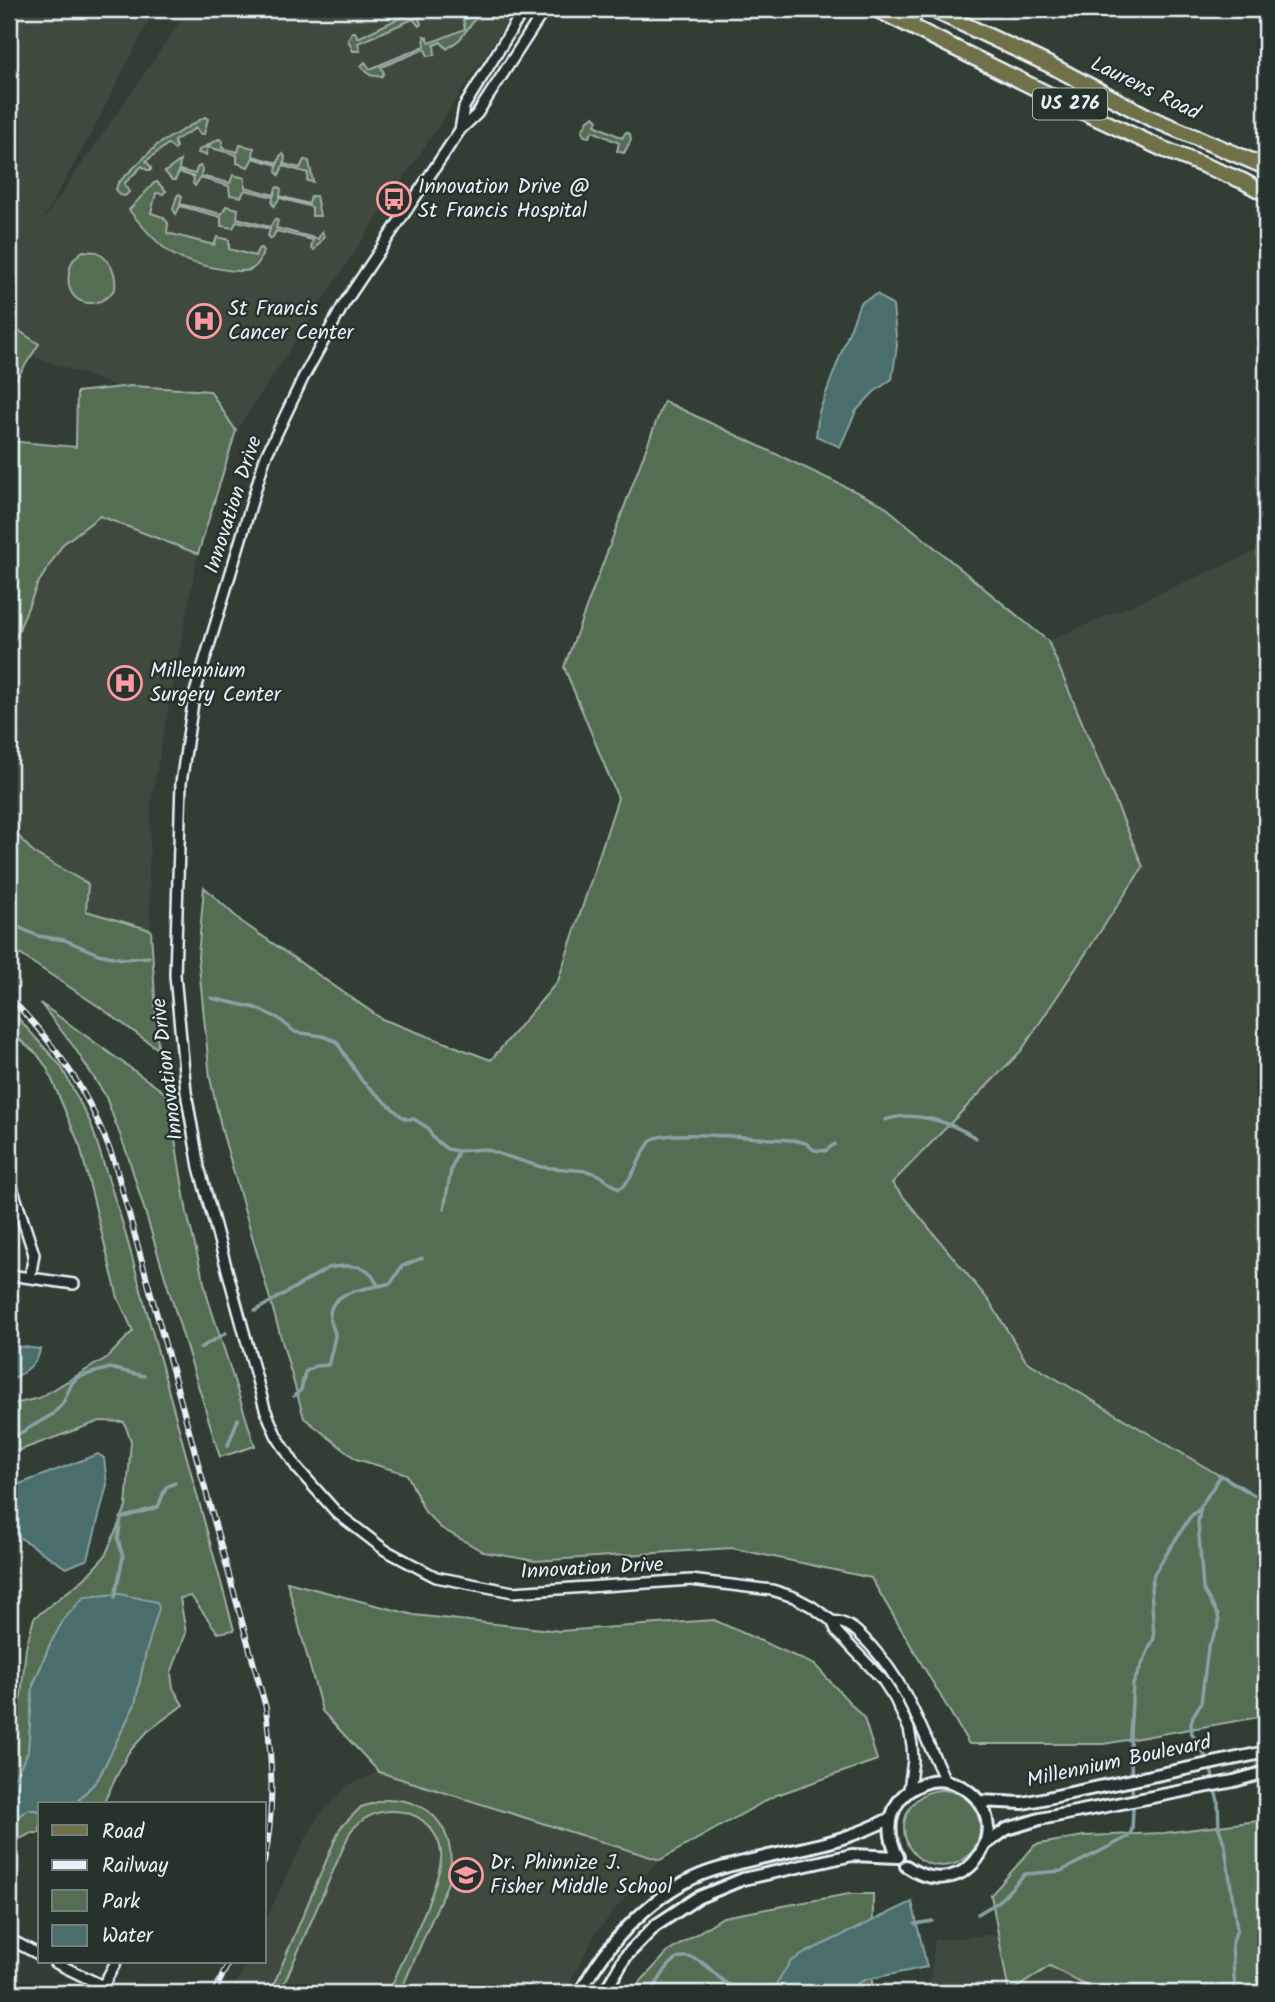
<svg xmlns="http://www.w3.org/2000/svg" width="1275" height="2002" viewBox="0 0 1275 2002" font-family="Kalam,sans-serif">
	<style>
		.built { fill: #41483c }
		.green { fill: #546d53; stroke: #9eafa6; stroke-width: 2 }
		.water { fill: #496e6c; stroke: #89a2a4; stroke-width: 2 }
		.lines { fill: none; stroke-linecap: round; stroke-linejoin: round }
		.stream { stroke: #89a2a4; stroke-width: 3.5 }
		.minor-casing { stroke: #e8f1f8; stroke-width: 14 }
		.tertiary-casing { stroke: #e8f1f8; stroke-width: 16 }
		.primary-casing { stroke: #e8f1f8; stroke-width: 19 }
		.minor { stroke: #26332d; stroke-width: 9 }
		.tertiary { stroke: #26332d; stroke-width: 10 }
		.primary { stroke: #6f714a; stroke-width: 14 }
		.rail-casing { stroke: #e8f1f8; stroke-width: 6 }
		.rail { stroke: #26332d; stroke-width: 3.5; stroke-dasharray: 10; stroke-linecap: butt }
		.labels { text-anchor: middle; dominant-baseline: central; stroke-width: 5; stroke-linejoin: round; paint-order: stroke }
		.shield { fill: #26332d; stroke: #aeb8bb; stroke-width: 2 }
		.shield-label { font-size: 19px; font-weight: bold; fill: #e8f1f8 }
		.street-label { font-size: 21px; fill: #e8f1f8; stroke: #26332d }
		.poi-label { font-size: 21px; fill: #e8f1f8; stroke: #26332d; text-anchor: start }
	</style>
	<rect width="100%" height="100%" fill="#323d34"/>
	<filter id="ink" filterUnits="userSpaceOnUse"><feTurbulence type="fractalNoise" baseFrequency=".0143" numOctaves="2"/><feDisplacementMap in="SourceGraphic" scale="14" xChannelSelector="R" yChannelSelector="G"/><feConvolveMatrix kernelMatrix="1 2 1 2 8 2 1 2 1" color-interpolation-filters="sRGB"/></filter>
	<g filter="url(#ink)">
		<path class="built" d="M9,9H155L91,134L39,226L189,9H516L236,431L9,347Z
			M101,516L198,554L152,795L149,871L151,930L86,911L87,884L34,853L9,826L10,647L37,585L63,544Z
			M1266,547V1503L1026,1361L990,1302L892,1183L1021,1051L1143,867L1048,641Z
			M379,1772L442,1790L660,1860L637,1883L596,1933L565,1993H231L247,1962H264V1925L290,1867L317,1818L348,1785Z
			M999,1934L1009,1993H928L935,1940Z
			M1050,1966L1098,1993H1010Z"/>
		<path class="green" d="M407,9H438L419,17L421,24L419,26L413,19L358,43L360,51H353L348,40L352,32H355L358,38L408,14Z
			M472,16L475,19L460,39L447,49L441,42L434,45L435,55L428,56L425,49L381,67L384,73L381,77L370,75L361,66L365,62L370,69L425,46L424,36L427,37L430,43L465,29L463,20Z
			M594,116L598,120L595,125L622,138L626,132L630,134L631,140L624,153L617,151L619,143L593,131L589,137L584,136L582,131L588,120Z
			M205,117L208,119L204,134H200L196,128L174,141L176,147L175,150L168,144L146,161L151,167V170H147L142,166L124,184L129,192L125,196L120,195L116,189L118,183L157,145Z
			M219,139L223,141L222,148L238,152L240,145L254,148L253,156L278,163L280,156L283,154L285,157L284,164L300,168L304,160L309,161L313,182L307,181L308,173L283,166L279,175L276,172L277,165L253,158L248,167L237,163V155L208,147L206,155L198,153L199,150Z
			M180,161L179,170L195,174L197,168L200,166L202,169L201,176L230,183L233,175L245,178V187L274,195L276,188L279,187L281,189L280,196L309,204L311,196H316L320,216H312V207L280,198L274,206L272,204L273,197L245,190L241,197L230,195L229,186L200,178L195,186L193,184L194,177L179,172L175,180H172L165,172Z
			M157,182L166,191L163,194L156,193L151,213L163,217L168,223L167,233L214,245L217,237L229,240V249L255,256L258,249L261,248L263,251C261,258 259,265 252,269C238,276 184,262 172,254C156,243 141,225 129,210L154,183Z
			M179,194L182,196L180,204L222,214L226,206L238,209L237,218L270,227L275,219L278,221L276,228L318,239L322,231L324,237L314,250L311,248L313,240L276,231L273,237L271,239L268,236L270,229L237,221L233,228L221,226V217L180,206L176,214L173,209L177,196Z
			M83,251L97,252C110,261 117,272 115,288C100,313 64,306 69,274C70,263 74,257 83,251Z
			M9,324L39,344L9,390Z
			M132,386L210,391L236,431L198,554L100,516L63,544L37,585L9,654V441L76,447L77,392Z
			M664,401L882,504L1048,641L1143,867L1021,1051L892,1183L990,1302L1026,1361L1266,1503V1716L1104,1744H969L871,1578L732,1548L535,1561L484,1552L441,1528L425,1512L407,1474L356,1459L304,1418L222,1131L210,1078L198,956L204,887L242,922L382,1019L491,1060L558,981L618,798L564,667Z
			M9,826L34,853L88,884L86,911L151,930L158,1049L98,1006L9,947Z
			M40,1003L168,1095L187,1213L208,1299L255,1446L220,1457L128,1156L105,1095L74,1047Z
			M9,1008L61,1066L91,1124L124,1228L234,1630L218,1633L191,1596L180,1598L186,1633L171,1673L173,1688L183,1705L148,1731L128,1753L103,1804H75L98,1779L135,1704L145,1656L50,1644L33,1685L28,1752L9,1788V1746L21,1696L26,1647L34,1618L85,1578L105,1556L126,1507L131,1441L124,1422L100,1421L9,1454V1405L39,1398L108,1357L133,1331L118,1298L80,1146L47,1068L37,1054L9,1031Z
			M287,1582L414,1615L560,1631L714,1620L815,1665L864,1718L877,1760L774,1796L660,1860L379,1772L322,1711Z
			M904 1828a38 38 0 1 1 76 0a38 38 0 1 1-76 0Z
			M388,1799C437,1801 457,1835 449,1880L400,1993H388C400,1966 445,1877 441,1852C439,1833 422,1815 403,1812C381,1808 364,1815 350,1832L280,1993H270L340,1828L361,1807Z
			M28,1809L40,1811V1833H32L17,1840L11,1869L12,1904L9,1902V1823Z
			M1266,1820V1993H1099L1050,1966L1009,1993L991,1895L1035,1845L1083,1836L1164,1833Z
			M849,1894H873L872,1993H630L668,1952L723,1917Z"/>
		<path class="water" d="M877,294L893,306L897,346L892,379L874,392L856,411L840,447L816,436L819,412L860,303Z
			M9,1345L40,1349C39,1364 21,1374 9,1382Z
			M98,1454L104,1458L107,1485L88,1559L66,1568L13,1533L9,1524V1488Z
			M120,1594L157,1602L159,1608L145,1656L135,1704L98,1779L75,1804H40V1811L28,1809L9,1823V1788L28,1752L33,1686L50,1644L64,1619L84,1597Z
			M912,1902L927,1967L864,1980L843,1991L833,1993H777L776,1984L790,1962L807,1952Z"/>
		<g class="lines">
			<path class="stream" d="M9,923L38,936L65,940L98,954L123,959L149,957
				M211,998L256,1008L278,1018L295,1032L322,1036L336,1041L362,1081L401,1116L406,1119H414L428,1128L433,1138L447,1149L458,1151L484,1149L541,1167L587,1171L599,1175L619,1189C636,1178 639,1153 652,1140C664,1128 771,1140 793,1140L806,1143L814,1150L825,1151L835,1144
				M885,1120C914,1110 951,1122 976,1138
				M444,1209L451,1170L458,1151
				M255,1311L328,1268C338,1266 360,1264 368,1271C372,1274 375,1281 378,1285
				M200,1348L226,1333
				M294,1396L301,1390L305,1372L315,1366L328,1365L329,1362C331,1353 334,1344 335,1335C335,1329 331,1325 330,1319C327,1288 372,1289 391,1283L402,1266L422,1258
				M9,1434L17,1435L53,1414L63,1403L72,1383L78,1377L110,1368L144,1376
				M228,1445L238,1419
				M115,1597L123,1557L118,1539L121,1518L158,1507L166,1487L175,1483
				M978,1914L998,1902L1025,1874L1061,1871L1128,1837L1132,1830L1133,1810L1130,1735L1133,1684L1154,1638L1151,1588L1154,1574L1162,1561L1190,1517L1199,1509
				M915,1924L932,1921
				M651,1993C666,1970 676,1941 708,1967C714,1973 722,1981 729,1985C736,1987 770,1987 779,1986
				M1235,1993L1232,1945L1237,1929L1225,1846L1219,1828L1218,1802L1212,1773L1208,1761L1192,1734L1191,1723L1193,1716L1201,1703L1208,1648L1219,1625L1218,1615L1203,1589L1198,1522L1201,1506L1221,1475L1266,1502"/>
			<g class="minor-casing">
				<path id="minor" d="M545,9L477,114L460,130L344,304L303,378L265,458L194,696L181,783L175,975L186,1092L199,1167L265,1409L276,1435L297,1468L337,1513L385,1550L436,1577L513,1592L691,1580L772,1590L794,1597L811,1606L832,1621L837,1632L882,1679L895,1699L909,1729L912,1745L913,1760L909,1790
					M460,130L464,107L524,9
					M9,1178L34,1254L30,1278
					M9,1275L74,1284
					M832,1621C850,1622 860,1634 872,1647C909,1688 921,1731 945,1780
					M9,1939L40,1955
					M54,1962L103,1986
					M99,1993L116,1962"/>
			</g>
			<g class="tertiary-casing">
				<path id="tertiary" d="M979,1801L1023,1803L1266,1752
					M986,1844L1007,1829L1040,1819L1234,1781L1266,1772
					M580,1993C606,1943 656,1889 711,1871C773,1851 833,1849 891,1818
					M604,1993L626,1956L655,1926L697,1898L743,1879L852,1855L898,1857C883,1827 890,1796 924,1783C937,1778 948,1780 960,1786C1022,1818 969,1910 906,1866"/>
			</g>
			<g class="primary-casing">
				<path id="primary" d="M876,9L1092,116L1163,149L1243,181L1266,194
					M931,9L1054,67L1150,118L1266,167
					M910,25L916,9"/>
			</g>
			<use href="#minor" class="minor"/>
			<use href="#tertiary" class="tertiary"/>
			<use href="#primary" class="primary"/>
			<g class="rail-casing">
				<path id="rail" d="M9,997C61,1050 90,1094 115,1164L266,1708C272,1760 275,1811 264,1863
					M214,1993L229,1962"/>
			</g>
			<use href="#rail" class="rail"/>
		</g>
	</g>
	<defs>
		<g id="bus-ring" transform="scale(1.75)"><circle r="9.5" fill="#26332d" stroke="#ff9aa2" stroke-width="1.5"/><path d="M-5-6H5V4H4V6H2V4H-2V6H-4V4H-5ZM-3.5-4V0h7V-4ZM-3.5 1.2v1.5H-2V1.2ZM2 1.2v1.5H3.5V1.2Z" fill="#ff9aa2"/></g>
		<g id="hospital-ring" transform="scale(1.75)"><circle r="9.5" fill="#26332d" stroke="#ff9aa2" stroke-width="1.5"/><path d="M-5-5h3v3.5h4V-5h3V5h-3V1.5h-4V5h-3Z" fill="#ff9aa2"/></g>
		<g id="school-ring" transform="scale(1.75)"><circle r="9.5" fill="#26332d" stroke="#ff9aa2" stroke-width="1.5"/><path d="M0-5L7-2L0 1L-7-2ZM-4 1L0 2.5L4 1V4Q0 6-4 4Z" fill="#ff9aa2"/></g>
	</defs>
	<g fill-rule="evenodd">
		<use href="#bus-ring" x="394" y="199"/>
		<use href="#hospital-ring" x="204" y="321"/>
		<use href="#hospital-ring" x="125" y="683"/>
		<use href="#school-ring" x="466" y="1875"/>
	</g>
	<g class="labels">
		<rect class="shield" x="1033" y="88.5" width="74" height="31" rx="5"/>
		<g class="shield-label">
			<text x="1070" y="104">US 276</text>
		</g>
		<g class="street-label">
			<text transform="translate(1145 89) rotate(26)">Laurens Road</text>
			<text transform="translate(234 505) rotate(-72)">Innovation Drive</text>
			<text transform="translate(168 1069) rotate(-97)">Innovation Drive</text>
			<text transform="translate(592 1569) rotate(-3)">Innovation Drive</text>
			<text transform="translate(1119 1762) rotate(-12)">Millennium Boulevard</text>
		</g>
		<g class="poi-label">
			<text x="418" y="187">Innovation Drive @<tspan x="418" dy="24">St Francis Hospital</tspan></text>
			<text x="228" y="309">St Francis<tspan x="228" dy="24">Cancer Center</tspan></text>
			<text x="150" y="671">Millennium<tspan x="150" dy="24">Surgery Center</tspan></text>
			<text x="490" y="1863">Dr. Phinnize J.<tspan x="490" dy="24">Fisher Middle School</tspan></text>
		</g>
	</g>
	<rect width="1275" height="2002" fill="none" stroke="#26332d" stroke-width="35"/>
	<rect x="18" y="18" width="1240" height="1967" fill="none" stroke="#e8f1f8" stroke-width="2.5" filter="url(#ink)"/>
	<rect x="38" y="1802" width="228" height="161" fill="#26332d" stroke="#747f7e" stroke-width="2"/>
	<rect x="52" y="1825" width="35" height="10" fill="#6f714a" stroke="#747f7e" stroke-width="2"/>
	<text x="102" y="1838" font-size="21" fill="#e8f1f8">Road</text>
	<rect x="52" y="1860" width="35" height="10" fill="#e8f1f8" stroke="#747f7e" stroke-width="2"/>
	<text x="102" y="1872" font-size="21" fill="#e8f1f8">Railway</text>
	<rect x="52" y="1890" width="35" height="21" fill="#546d53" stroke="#747f7e" stroke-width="2"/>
	<text x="102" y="1908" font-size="21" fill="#e8f1f8">Park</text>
	<rect x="52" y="1925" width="35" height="21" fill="#496e6c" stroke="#747f7e" stroke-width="2"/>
	<text x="102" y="1942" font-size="21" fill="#e8f1f8">Water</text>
</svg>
